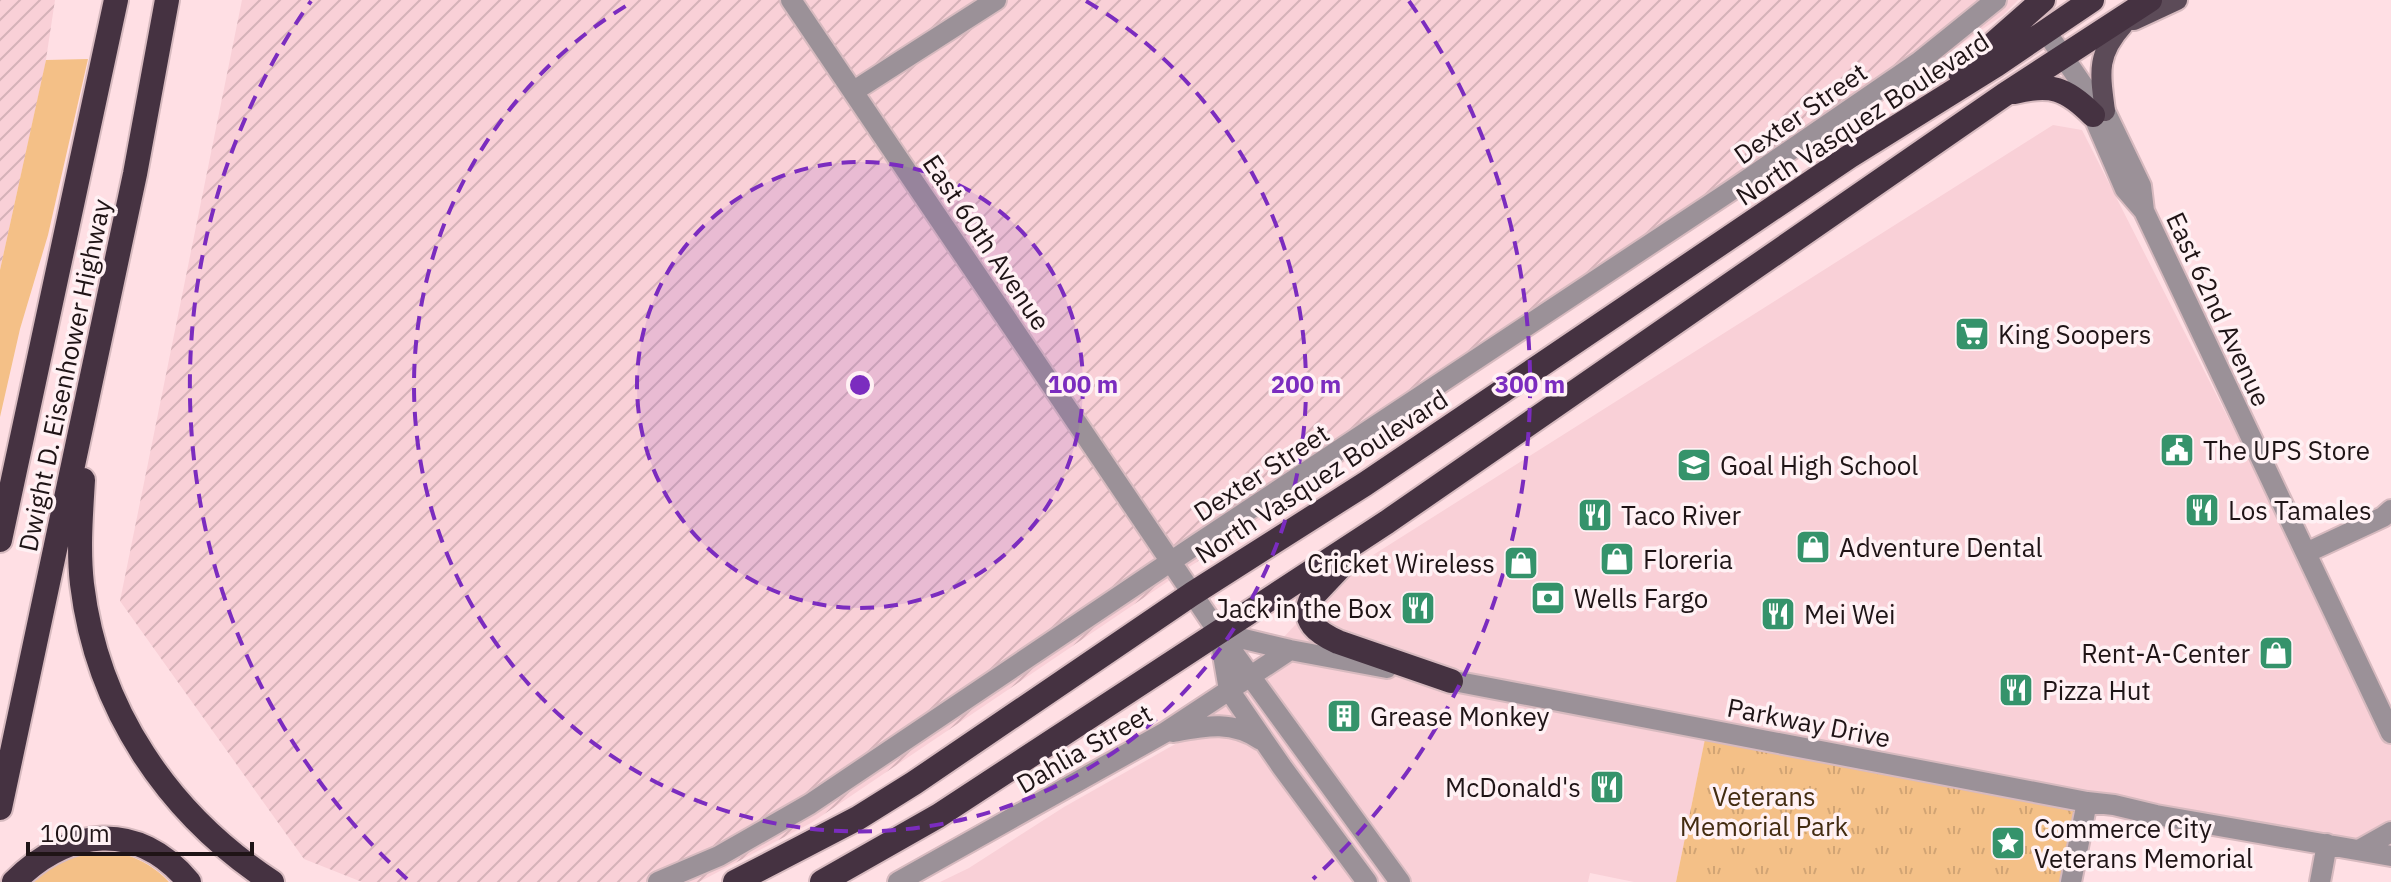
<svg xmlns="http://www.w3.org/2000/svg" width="2391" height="882" viewBox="0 0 2391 882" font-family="'IBM Plex Sans',sans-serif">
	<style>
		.built { fill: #f9d0d7 }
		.industrial { fill: url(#industrial-furrows) }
		.green { fill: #f4c087 }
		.park { fill: url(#park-tufts) }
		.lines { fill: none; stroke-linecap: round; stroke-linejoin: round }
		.minor-casing { stroke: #d7babf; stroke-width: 24 }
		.major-casing { stroke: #d7babf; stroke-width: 24 }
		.highway-casing { stroke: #d7babf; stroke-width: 28 }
		.minor { stroke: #9b9198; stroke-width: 20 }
		.major { stroke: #5c4b58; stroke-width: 20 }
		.highway { stroke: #453241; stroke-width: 24 }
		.ring { fill: none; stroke: #7b2cbf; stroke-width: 4; stroke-dasharray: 14 10 }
		.labels { text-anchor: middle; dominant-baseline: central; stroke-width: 7; stroke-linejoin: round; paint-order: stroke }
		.street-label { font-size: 26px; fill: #1f1416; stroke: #fff1f4 }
		.poi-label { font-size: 26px; fill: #1f1416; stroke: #fff1f4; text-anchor: start }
		.park-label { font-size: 26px; fill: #432c11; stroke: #fff1f4 }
		.centre { fill: #7b2cbf; stroke: #fff1f4; stroke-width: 4 }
		.ring-label { font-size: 24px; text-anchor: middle; font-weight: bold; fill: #7b2cbf; stroke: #fff1f4; stroke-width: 7; stroke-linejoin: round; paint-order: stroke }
	</style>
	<defs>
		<pattern id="industrial-furrows" width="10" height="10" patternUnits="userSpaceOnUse" patternTransform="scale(2)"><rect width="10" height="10" fill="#f9d0d7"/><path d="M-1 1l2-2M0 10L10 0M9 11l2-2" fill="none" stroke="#d5b2b8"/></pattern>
		<pattern id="park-tufts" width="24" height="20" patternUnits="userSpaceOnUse" patternTransform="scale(2)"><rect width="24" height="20" fill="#f4c087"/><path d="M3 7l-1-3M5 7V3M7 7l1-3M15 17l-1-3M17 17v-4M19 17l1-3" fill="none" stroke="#d1a474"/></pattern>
	</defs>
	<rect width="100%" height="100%" fill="#ffdfe4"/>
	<path class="built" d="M2053,125L2082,130L2391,739V857L1707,730L1676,882H1634L1590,873L1588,882H940L969,868L1064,807L1193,734L1343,574Z"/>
	<path class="industrial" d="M0,0H55L45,66L0,270Z
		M242,0H2018L2003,15L1894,90L811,823L699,882H362L304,859L120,601Z"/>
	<path class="green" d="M88,59L48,235L20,329L0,417V270L46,60Z
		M103,849C128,853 152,863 169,882H25L53,860Z"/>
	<path class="park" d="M1707,729L2087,802L2071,882H1676Z"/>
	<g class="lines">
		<g class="minor-casing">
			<path id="minor" d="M791,0L1219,633L1400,882
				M2053,42L2091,97L2105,111L2141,186L2144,211
				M854,91L996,0
				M2091,101L2093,115L2125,189L2144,211L2391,733
				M2306,553L2383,517L2391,510
				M1219,633L1290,650L1387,668
				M1220,637L1229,690L1282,767L1367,882
				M1438,678L2087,802L2114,805L2156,815L2391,856
				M1173,732C1205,726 1232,720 1261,740
				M2359,850L2391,832
				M658,882L719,856L810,804L1170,562L1732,190L1919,62L1996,0
				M898,882L1164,733L1290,650
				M2071,882L2087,802
				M2320,882L2327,844"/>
		</g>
		<g class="major-casing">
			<path id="major" d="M2134,20L2177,0
				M2105,111C2100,73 2096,55 2123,25"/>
		</g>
		<g class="highway-casing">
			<path id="highway" d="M1960,73L2043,0
				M2014,92C2051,83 2066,88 2093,115
				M83,480C81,514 78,549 82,584C97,709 168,814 272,882
				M0,540L116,0
				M1346,561L1312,597C1300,621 1318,633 1338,642L1451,681
				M0,808L135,174L167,0
				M14,882C67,828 138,820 189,882
				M735,882L858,818L914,783L1192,594L1365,484L1850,156L1996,65L2092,0
				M822,882L938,816L1387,522L2004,95L2150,0"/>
		</g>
		<use href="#minor" class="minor"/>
		<use href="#major" class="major"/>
		<use href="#highway" class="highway"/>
	</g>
	<circle cx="860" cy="385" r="223" fill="#7b2cbf" fill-opacity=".12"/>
	<g class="ring">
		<circle cx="860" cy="385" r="223"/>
		<path d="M1086 1A446 446 0 1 1 634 1"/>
		<path d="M407 879A670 670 0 0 1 311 1M1409 1A670 670 0 0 1 1313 879"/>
	</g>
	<defs>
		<g id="supermarket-square" transform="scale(1.8)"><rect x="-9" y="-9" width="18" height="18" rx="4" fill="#35936b" stroke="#fff1f4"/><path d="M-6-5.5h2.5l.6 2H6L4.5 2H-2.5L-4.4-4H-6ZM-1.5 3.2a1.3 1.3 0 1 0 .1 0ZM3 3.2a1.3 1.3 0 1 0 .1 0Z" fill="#fff"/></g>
		<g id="civic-square" transform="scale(1.8)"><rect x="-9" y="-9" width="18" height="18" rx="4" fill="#35936b" stroke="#fff1f4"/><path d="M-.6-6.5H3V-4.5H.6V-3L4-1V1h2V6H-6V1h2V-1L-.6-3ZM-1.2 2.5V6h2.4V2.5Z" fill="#fff"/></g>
		<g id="school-square" transform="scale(1.8)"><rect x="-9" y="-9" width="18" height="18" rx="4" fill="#35936b" stroke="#fff1f4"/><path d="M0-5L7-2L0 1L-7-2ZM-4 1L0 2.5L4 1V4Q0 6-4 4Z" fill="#fff"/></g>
		<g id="restaurant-square" transform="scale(1.8)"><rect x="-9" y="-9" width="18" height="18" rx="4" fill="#35936b" stroke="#fff1f4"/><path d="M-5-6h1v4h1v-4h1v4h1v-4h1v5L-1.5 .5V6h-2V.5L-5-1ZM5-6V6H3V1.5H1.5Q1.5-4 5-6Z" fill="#fff"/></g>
		<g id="shop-square" transform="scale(1.8)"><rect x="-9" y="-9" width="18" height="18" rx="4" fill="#35936b" stroke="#fff1f4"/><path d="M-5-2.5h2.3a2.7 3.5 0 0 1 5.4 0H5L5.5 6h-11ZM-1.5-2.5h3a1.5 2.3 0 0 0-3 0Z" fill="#fff"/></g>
		<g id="bank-square" transform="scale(1.8)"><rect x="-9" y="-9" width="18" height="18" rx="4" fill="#35936b" stroke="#fff1f4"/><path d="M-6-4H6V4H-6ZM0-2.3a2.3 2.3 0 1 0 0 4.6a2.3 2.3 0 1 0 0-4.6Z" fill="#fff"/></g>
		<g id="building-square" transform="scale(1.8)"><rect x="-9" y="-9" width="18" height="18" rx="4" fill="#35936b" stroke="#fff1f4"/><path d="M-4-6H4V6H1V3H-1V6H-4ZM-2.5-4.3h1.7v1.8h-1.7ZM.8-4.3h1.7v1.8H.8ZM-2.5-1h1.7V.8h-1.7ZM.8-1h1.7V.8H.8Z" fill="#fff"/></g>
		<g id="sight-square" transform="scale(1.8)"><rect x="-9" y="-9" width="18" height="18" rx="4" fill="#35936b" stroke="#fff1f4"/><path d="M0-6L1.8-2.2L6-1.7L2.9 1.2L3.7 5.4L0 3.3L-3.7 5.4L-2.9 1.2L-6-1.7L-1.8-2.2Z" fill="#fff"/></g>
	</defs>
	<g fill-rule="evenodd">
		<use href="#supermarket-square" x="1972" y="334"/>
		<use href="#civic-square" x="2177" y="450"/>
		<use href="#school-square" x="1694" y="465"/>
		<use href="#restaurant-square" x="2202" y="510"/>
		<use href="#restaurant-square" x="1595" y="515"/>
		<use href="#shop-square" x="1813" y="547"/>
		<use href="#shop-square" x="1617" y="559"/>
		<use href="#shop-square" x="1521" y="563"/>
		<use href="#bank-square" x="1548" y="598"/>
		<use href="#restaurant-square" x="1418" y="608"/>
		<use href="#restaurant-square" x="1778" y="614"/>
		<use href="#shop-square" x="2276" y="653"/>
		<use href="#restaurant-square" x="2016" y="690"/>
		<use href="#building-square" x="1344" y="716"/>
		<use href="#restaurant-square" x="1607" y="787"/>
		<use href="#sight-square" x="2008" y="843"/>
	</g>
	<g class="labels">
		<g class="street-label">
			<text transform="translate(1800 113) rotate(-35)">Dexter Street</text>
			<text transform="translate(1862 118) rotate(-33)">North Vasquez Boulevard</text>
			<text transform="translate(987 242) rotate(56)">East 60th Avenue</text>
			<text transform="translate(2219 309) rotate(65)">East 62nd Avenue</text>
			<text transform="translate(64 375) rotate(-78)">Dwight D. Eisenhower Highway</text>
			<text transform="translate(1261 472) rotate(-33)">Dexter Street</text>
			<text transform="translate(1321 476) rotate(-33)">North Vasquez Boulevard</text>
			<text transform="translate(1809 722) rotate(11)">Parkway Drive</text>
			<text transform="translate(1084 748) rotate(-30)">Dahlia Street</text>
		</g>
		<g class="poi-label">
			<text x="1998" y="334">King Soopers</text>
			<text x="2203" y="450">The UPS Store</text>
			<text x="1720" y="465">Goal High School</text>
			<text x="2228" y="510">Los Tamales</text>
			<text x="1621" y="515">Taco River</text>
			<text x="1839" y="547">Adventure Dental</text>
			<text x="1643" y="559">Floreria</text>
			<text x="1495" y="563" text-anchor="end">Cricket Wireless</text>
			<text x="1574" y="598">Wells Fargo</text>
			<text x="1392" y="608" text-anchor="end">Jack in the Box</text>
			<text x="1804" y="614">Mei Wei</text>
			<text x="2250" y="653" text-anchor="end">Rent-A-Center</text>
			<text x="2042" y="690">Pizza Hut</text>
			<text x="1370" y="716">Grease Monkey</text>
			<text x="1581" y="787" text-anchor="end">McDonald's</text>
			<text x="2034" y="828">Commerce City<tspan x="2034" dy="30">Veterans Memorial</tspan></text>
		</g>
		<g class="park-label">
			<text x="1764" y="796">Veterans<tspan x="1764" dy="30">Memorial Park</tspan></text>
		</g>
	</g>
	<circle cx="860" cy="385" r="12" class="centre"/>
	<g class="ring-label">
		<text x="1083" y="393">100 m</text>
		<text x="1306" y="393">200 m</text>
		<text x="1530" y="393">300 m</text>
	</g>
	<path d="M28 842v12h224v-12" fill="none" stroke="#1f1416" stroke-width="4"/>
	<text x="40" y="842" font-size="24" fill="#1f1416" stroke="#fff1f4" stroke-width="6" paint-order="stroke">100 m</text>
</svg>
